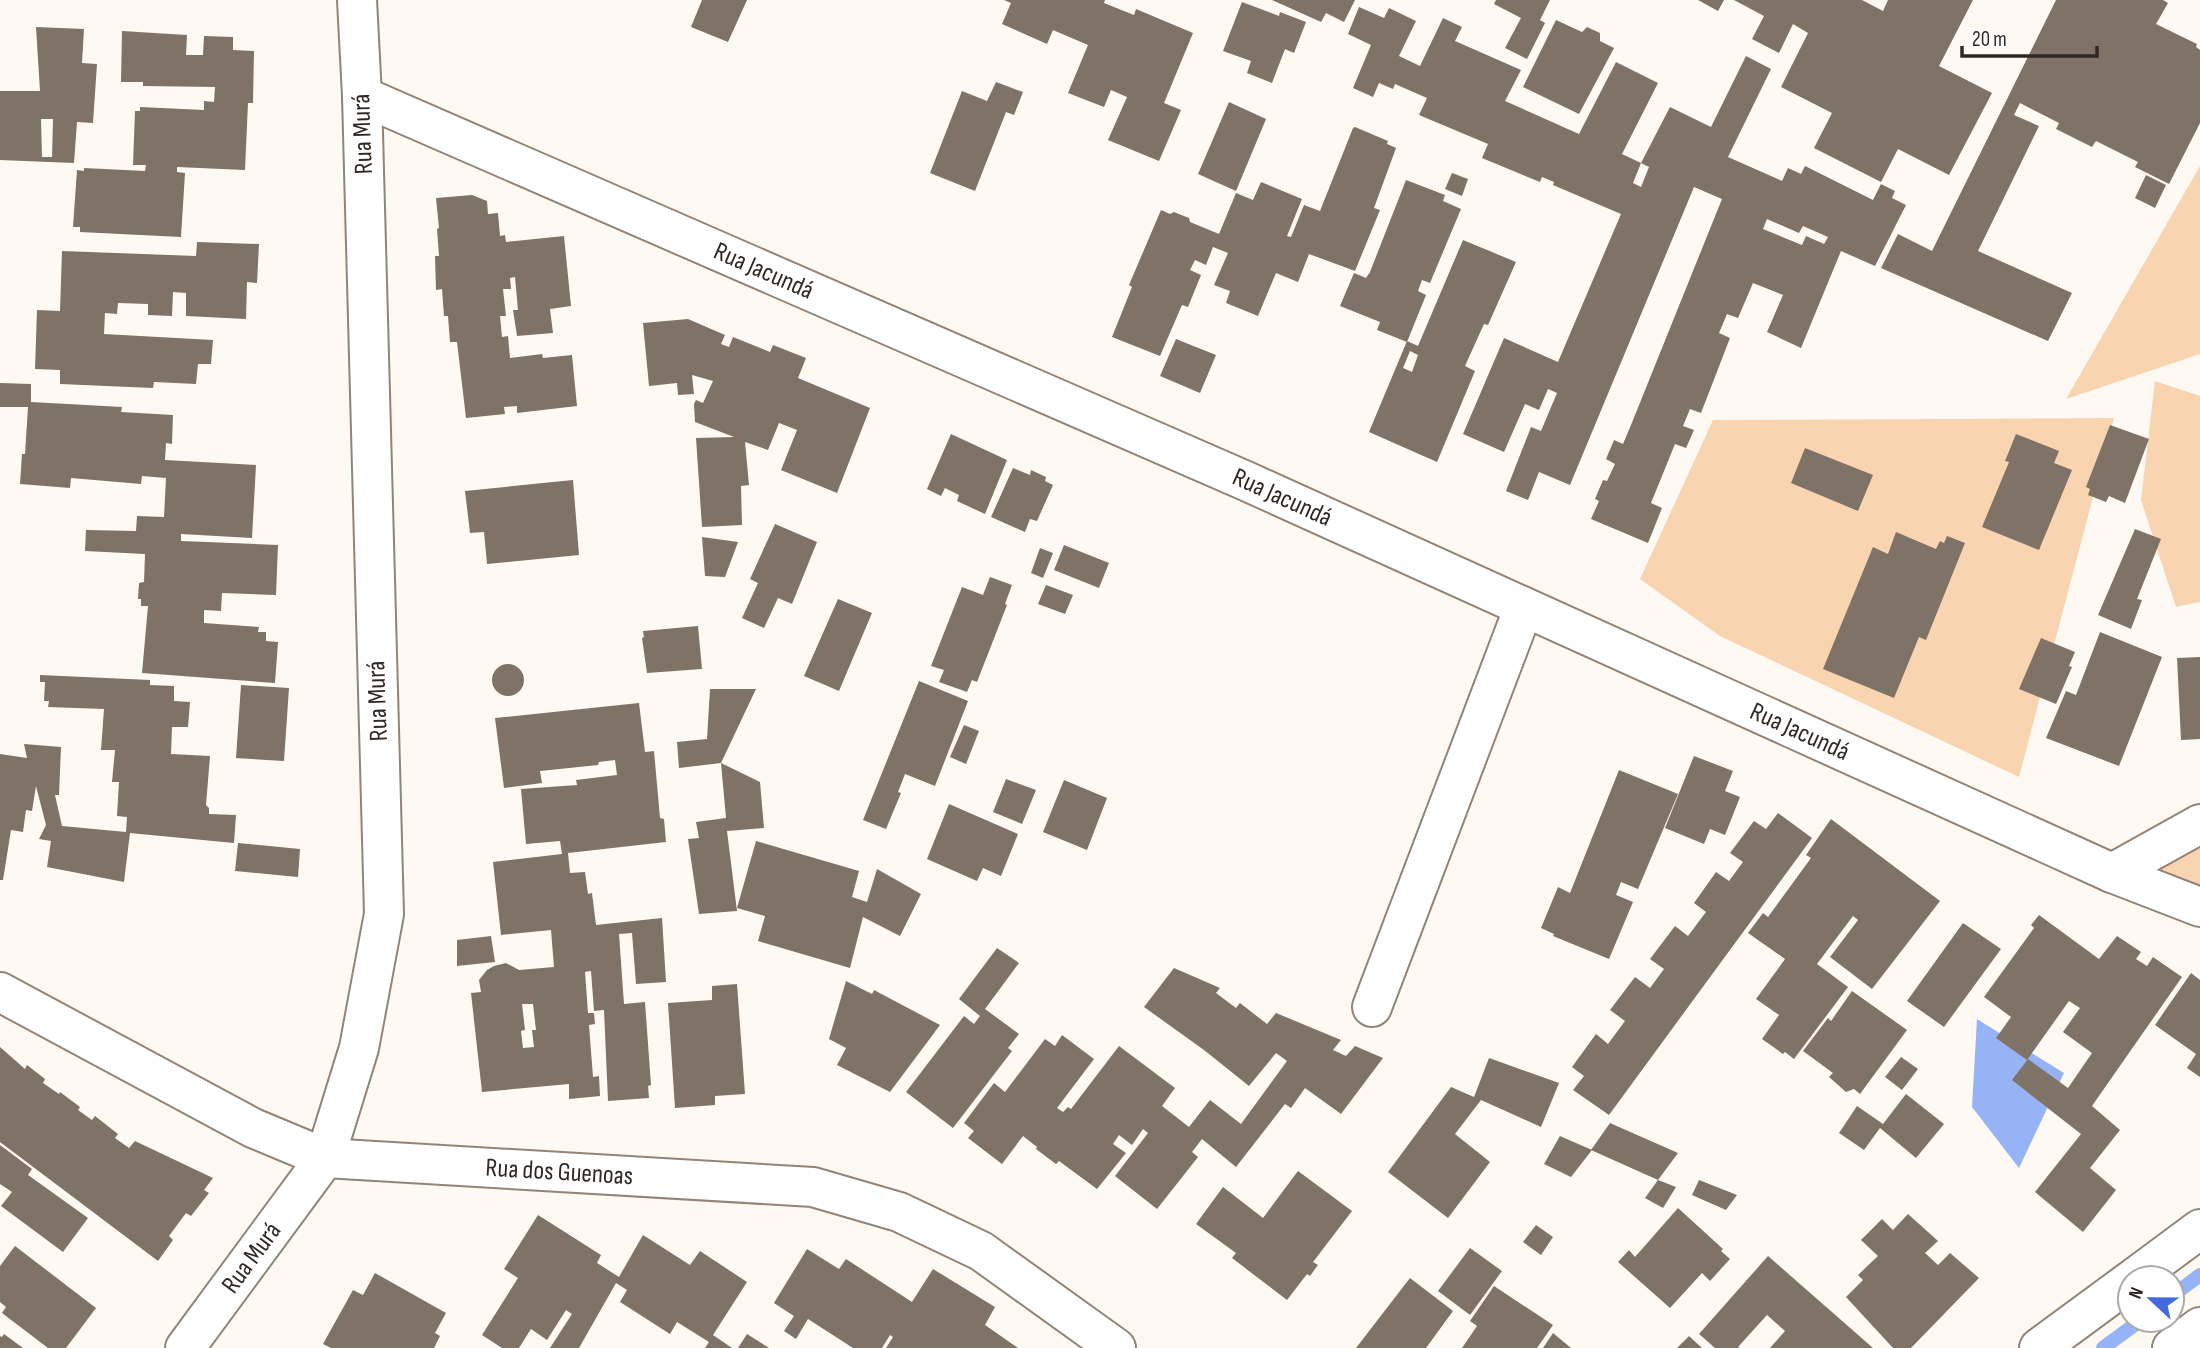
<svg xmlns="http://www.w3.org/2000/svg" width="2200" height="1348" viewBox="0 0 2200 1348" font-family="'Sofia Sans Condensed',sans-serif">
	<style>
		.green { fill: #f9d4b1 }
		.water { fill: #96b3f6 }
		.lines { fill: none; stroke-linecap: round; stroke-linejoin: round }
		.stream { stroke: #96b3f6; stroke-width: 14 }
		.building { fill: #7f7266; fill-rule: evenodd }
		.minor-casing { stroke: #928478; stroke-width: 42 }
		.minor { stroke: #fff; stroke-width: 38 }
		.labels { text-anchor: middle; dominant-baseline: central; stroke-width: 5; stroke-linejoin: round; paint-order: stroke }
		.street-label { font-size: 26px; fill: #2f2924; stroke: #fff }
	</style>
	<rect width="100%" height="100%" fill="#fff9f3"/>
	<path class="green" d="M2200,166V354L2066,399Z
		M2155,381L2200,396V602L2176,607L2141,500Z
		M2114,418L2019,777L1720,636L1640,579L1713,420Z
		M2200,843V891L2145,872Z"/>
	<path class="water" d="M1977,1019L2064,1073L2019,1168L1972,1107Z"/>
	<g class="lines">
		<path class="stream" d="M2172,1296L2200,1275
			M2103,1348L2141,1320"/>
	</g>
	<path class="building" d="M702,0H747L728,42L691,27Z
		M1004,0H1105L1104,3L1134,15L1136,9L1193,33L1164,103L1181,110L1159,161L1108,140L1127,97L1111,90L1104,107L1068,93L1088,45L1053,30L1047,44L1002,24L1011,3Z
		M1272,0H1355L1344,22L1326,13L1321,22Z
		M1496,0H1550L1540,20L1545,23L1527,59L1505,48L1521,18L1494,4Z
		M1698,0H1724L1718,11Z
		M1734,0H1862L1883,11L1888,0H1973L1939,66L1992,93L1949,175L1898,149L1881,182L1814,148L1832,113L1781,87L1808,33L1793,24L1779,53L1752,39L1764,16Z
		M2056,0H2163L2168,3L2156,24L2197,44L2196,47L2200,50V123L2169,184L2135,167L2138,162L2096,141L2092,147L2056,129L2059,123L2020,103L2014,115L2039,126L1978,251L2072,293L2048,341L1881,268L1898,234L1932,251Z
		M1242,2L1279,16L1280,12L1306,22L1294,53L1285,49L1272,83L1247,73L1251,61L1223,51Z
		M1359,7L1384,18L1389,8L1416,21L1399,56L1420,66L1443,18L1462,27L1455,41L1521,70L1505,101L1579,134L1616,62L1658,83L1622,154L1641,163L1670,107L1711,127L1746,56L1771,69L1728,157L1782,181L1788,168L1801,174L1805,166L1873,200L1881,184L1895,191L1892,198L1906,205L1875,266L1841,251L1801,348L1767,332L1783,295L1753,283L1738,318L1727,314L1719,333L1730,338L1701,413L1690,409L1683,426L1694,430L1686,448L1675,444L1651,503L1662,508L1648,543L1591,519L1599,501L1595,499L1603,480L1607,481L1615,464L1606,459L1614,440L1623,444L1631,425L1722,199L1694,187L1570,485L1539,472L1528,500L1506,491L1531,427L1541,431L1557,393L1548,389L1539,410L1525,404L1504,452L1463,434L1504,338L1558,362L1621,214L1553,185L1554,182L1542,177L1540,182L1482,158L1488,144L1419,115L1427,98L1395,84L1393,89L1379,83L1373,97L1353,88L1371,45L1348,34ZM1641,163L1649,167L1641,187L1633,183ZM1767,219L1799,233L1803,226L1828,237L1824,244L1806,236L1802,245L1763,229Z
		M1556,20L1582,32L1587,27L1600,33V41L1614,48L1579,114L1523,87Z
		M36,27L84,29L82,63L97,64L93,123L77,122L74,163L0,160V91H40ZM41,119H53L52,157H42Z
		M122,31L187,35L186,55H203L204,36L233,37V50L254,51L253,103H248L245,170L177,167V172L185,173L181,237L80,232V227H73L77,170L84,171V168L145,171L146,165H133L135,111H140V107L204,110V101L214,102L215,87L143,86V82H121Z
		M996,82L1023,92L1014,115L1006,112L975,191L930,173L962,91L987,101Z
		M1229,102L1266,119L1236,191L1198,174Z
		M1355,127L1388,141L1387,144L1396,148L1374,208L1380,210L1355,271L1309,254L1298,282L1276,273L1258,316L1226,303L1230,291L1214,285L1228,253L1213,247L1206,265L1195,260L1190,270L1201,275L1188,307L1182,305L1160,356L1112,337L1132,287L1129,285L1161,210L1170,214L1174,212L1189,218L1190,222L1219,234L1236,193L1253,200L1261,182L1302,199L1287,236L1291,237L1304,205L1320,211L1353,128Z
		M1452,173L1468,179L1462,196L1445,189Z
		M2146,175L2166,185L2155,208L2135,198Z
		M1406,180L1445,195L1443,201L1461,209L1430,283L1422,280L1418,291L1426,295L1407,342L1377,330L1380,322L1340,306L1354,273L1366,278L1370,272Z
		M472,195L487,201L488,214L498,213L500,236L505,235L506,242L564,236L571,306L550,309L553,333L517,336L513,310H518L515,277L510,278L511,289H503L506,316H500L502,337L508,336L510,358L542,354L543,358L572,355L577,406L517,413V406L504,407L505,414L466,418L457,342H450L448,316H444L442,289L436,290L435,256H439L437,229L439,228L436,198Z
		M1463,240L1516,262L1488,325L1484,324L1465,366L1475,371L1437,462L1369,432L1407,341L1418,346ZM1410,351L1418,355L1412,372L1403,368Z
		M197,242L259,244L257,283L247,282L246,319L186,316V293L173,292L172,316L148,315V304L118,303L117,314L105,313L104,334L213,340L211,364H198L196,384L154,382L153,388L60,384V370L35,369L37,310L60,311L62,251L196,256Z
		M688,319L725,335L721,344L729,347L733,337L770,352L773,345L806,358L798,378L870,408L837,493L781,470L797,430L779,423L768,450L745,442L749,485L741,486L742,525L702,527L696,438L734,437L695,422L694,404L696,400L703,403L713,381L692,375L694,394L678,395L677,383L649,386L643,323Z
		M1176,339L1216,355L1200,393L1160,376Z
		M0,383L31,384V402L122,407L121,412L173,415L172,444L166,443L165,460L256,465L252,538L181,534V541L278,545L276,595L222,593L221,611L204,610V623L259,627L258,632H266V641L278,642L275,683L142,673L148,606H141V599H138L139,583L144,582L145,554L85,551L86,530L136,531L137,516L164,517L166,478L142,476L141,484L71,478L70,488L20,484L22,454H25L28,407H0Z
		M2110,425L2149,439L2125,503L2109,496L2106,502L2088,495L2090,489L2086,487Z
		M951,434L1007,460L985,514L957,501L959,495L945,488L941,496L927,489Z
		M2016,434L2059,451L2054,463L2072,470L2039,550L1982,527L2009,462L2005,461Z
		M1805,448L1873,475L1858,511L1791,483Z
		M1013,468L1030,475L1031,470L1046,477L1045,481L1053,485L1037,521L1030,519L1025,532L991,517Z
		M573,480L579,555L487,564L484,532L470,533L465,491Z
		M775,524L817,542L792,604L778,598L764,628L742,618L758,583L750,579Z
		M2135,529L2161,539L2137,599L2142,600L2131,629L2098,615Z
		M1896,532L1936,549L1940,541L1944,543L1947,536L1965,543L1926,640L1919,637L1894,698L1823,669L1873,547L1888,554Z
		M702,537L738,542L725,577L705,576Z
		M1064,545L1109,563L1099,588L1054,570Z
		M1040,548L1053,553L1043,578L1031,573Z
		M990,577L1012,585L1005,604L1007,605L977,682L972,680L967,692L939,682L944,670L931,666L962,587L983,595Z
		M1046,585L1073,595L1065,614L1038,604Z
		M838,599L872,613L839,691L804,676Z
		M698,626L702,669L647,673L642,638L644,637L643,631Z
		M2100,632L2162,657L2119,766L2046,738L2066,691L2076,695Z
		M2041,638L2075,652L2069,666L2072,667L2056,704L2019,689Z
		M2200,657V739L2181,740L2177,658Z
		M492 680a16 16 0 1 1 32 0a16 16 0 1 1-32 0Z
		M40,675L150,680V685L174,686V701L190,702L188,727H172L171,754L210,756L206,805L209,808V814L236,815L234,843L130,833L124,882L47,867L51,841L39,839L46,825L36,786L32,811L26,810L23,832L11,830L3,880H0V754L27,758L24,744L61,747L59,795H55L62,826L126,832L127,817L117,816L119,782H112L115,750H101L104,709L48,707L49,701H44L45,682H40Z
		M919,681L968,701L935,786L905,774L898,792L901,793L886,829L863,820Z
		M241,685L289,688L284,761L236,758Z
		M710,689H756L721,763L679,768L677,742L707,739Z
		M639,703L645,752L654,751L660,818L664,819L666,842L568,853L570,873L585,872L588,894L592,893L596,925L662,918L666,982L636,984L632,933L619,934L624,1004L645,1002L651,1085L648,1086L649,1098L608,1101L604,1010L594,1011L591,971L585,972L588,1013H594L595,1024L589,1025L593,1077L599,1076L600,1096L569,1099V1084L482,1092L471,993L481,992L479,980L487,970L494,966L506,963L519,970L554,967L551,930L501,935L493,862L562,854L560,841L526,844L521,789L577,785L576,780L617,775L615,760L599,762L598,765L540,771L542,783L504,788L495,718ZM522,1004H533L536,1030H532L534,1047L523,1048L521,1031L525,1030Z
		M964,725L979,731L966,764L950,757Z
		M1694,756L1733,771L1725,791L1740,797L1725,835L1710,829L1704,844L1665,828Z
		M721,763L760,782L764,828L727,831L737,911L699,914L688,839L699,838L696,822L726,818Z
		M1619,770L1678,794L1638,889L1621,882L1616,895L1633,902L1609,959L1553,936L1554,934L1541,928L1558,887L1570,893Z
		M1006,779L1036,790L1022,824L993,812Z
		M1064,780L1107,798L1087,850L1043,832Z
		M949,804L1018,834L1001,876L983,868L977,881L927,859Z
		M1778,813L1812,838L1609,1115L1573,1090L1584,1076L1572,1067L1596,1034L1608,1044L1625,1021L1610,1010L1635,977L1650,988L1664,969L1650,959L1675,926L1688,936L1706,912L1694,903L1716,872L1729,881L1743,862L1730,853L1754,821L1766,829Z
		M1831,819L1940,901L1872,989L1830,957L1858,920L1853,916L1817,964L1848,987L1794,1059L1785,1052L1783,1054L1762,1039L1779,1015L1756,999L1785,959L1748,933L1763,913L1768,917L1811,858L1806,855Z
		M756,841L859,871L852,897L867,902L877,869L921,894L900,936L863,917L850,968L758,941L765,916L737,908Z
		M238,843L300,849L298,877L235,871Z
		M2039,915L2099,959L2117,936L2141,952L2136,959L2147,966L2153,957L2182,977L2092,1106L2120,1130L2090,1168L2116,1190L2083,1232L2035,1192L2081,1134L2012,1080L2028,1059L2068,1088L2092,1053L2063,1032L2080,1008L2069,1001L2027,1060L1996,1038L2011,1017L1984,997L2034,928L2031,925Z
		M1963,923L2001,949L1944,1027L1907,1001Z
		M491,936L495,962L457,966V940Z
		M997,948L1019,963L985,1009L1019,1034L1008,1048L1012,1051L953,1128L906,1092L964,1016L974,1024L980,1016L959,999Z
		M1174,968L1220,988L1216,993L1236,1008L1240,1003L1267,1024L1276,1013L1341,1040L1333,1050L1346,1056L1355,1046L1383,1058L1341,1114L1305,1088L1291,1108L1285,1104L1236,1167L1202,1139L1192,1152L1198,1157L1157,1209L1115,1176L1148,1133L1143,1129L1132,1145L1119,1135L1113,1144L1126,1153L1097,1189L1059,1161L1056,1164L1036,1149L1037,1147L1023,1136L1002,1164L968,1138L974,1131L964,1123L994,1083L1005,1092L1045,1039L1055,1046L1062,1035L1094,1059L1057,1108L1063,1112L1068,1107L1071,1109L1119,1046L1175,1088L1162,1106L1189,1127L1210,1100L1241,1124L1287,1061L1276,1053L1249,1086L1204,1050L1144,1007Z
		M2191,973L2200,980V1077L2187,1068L2196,1054L2155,1025Z
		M846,981L872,994L874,990L940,1025L890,1092L837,1065L846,1048L829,1039Z
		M737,984L745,1094L715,1096V1105L675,1108L668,1003L712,1000V986Z
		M1852,991L1907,1030L1860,1094L1854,1089L1846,1092L1829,1077L1833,1073L1803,1051L1828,1018L1831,1021Z
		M0,1047L25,1069L27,1065L45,1079L43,1083L59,1094L60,1092L80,1107L78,1110L92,1120L95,1116L118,1134L115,1138L129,1148L135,1141L213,1178L204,1190L209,1193L191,1216L186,1213L169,1236L173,1240L158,1261L0,1142Z
		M1901,1057L1918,1069L1902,1090L1885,1077Z
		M1489,1058L1559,1083L1541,1127L1481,1100L1455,1134L1490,1162L1448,1218L1388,1172L1451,1087L1474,1097Z
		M1906,1094L1944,1124L1916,1158L1880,1128L1864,1150L1839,1133L1857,1106L1883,1124Z
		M1610,1123L1678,1153L1658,1180L1676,1187L1663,1208L1645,1198L1658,1180L1591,1150Z
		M1560,1136L1592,1150L1571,1177L1544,1164Z
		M0,1145L32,1169L28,1175L88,1218L63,1252L1,1206L12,1192L0,1184Z
		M1298,1171L1352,1211L1313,1262L1318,1265L1310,1276L1307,1274L1287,1300L1232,1258L1236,1253L1196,1224L1223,1187L1263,1218Z
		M1699,1180L1737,1195L1726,1210L1692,1195Z
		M1678,1208L1723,1249L1721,1251L1730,1259L1710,1281L1702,1273L1670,1308L1618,1262L1629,1250L1635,1257Z
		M1908,1214L1938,1241L1925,1253L1938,1265L1950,1253L1979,1278L1911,1348H1893L1846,1297L1863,1280L1858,1275L1878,1256L1861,1240L1882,1219L1893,1230Z
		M538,1215L601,1255L597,1263L619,1277L643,1235L690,1265L700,1251L747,1282L713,1335L732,1348H705L709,1342L677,1322L670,1334L620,1302L627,1290L616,1283L579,1348H550L572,1314L566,1310L547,1340L531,1329L519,1348H502L482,1335L518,1278L504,1269Z
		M1536,1225L1553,1237L1541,1255L1523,1242Z
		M15,1246L96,1308L66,1348H48L2,1313L6,1307L0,1302V1266Z
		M1470,1248L1502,1271L1470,1315L1438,1291Z
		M807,1249L839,1269L846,1259L912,1302L933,1269L995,1307L985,1325L1018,1348H886L893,1337L890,1335L882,1348H853L808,1319L796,1339L784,1331L794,1316L774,1303Z
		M1768,1256L1873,1348H1770L1785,1331L1767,1315L1738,1347L1740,1348H1715L1699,1334Z
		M375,1273L446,1313L435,1333L440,1336L434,1348H331L323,1344L353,1290L363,1295Z
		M1410,1278L1453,1311L1426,1348H1356Z
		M1494,1286L1553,1325L1537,1348H1462L1477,1326L1470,1321Z
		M1553,1333L1571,1348H1543Z
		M4,1334L23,1348H0V1336L2,1337Z
		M747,1334L769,1348H738Z
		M1689,1336L1702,1348H1677Z"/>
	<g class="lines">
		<g class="minor-casing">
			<g id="minor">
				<path id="s1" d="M362,96L1246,481L2112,873L2200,907"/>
				<path d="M2112,873L2200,824"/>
				<path id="s2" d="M0,992L253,1128L325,1158L813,1187L899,1212L981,1251L1116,1348"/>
				<path d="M1372,1007L1524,607"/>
				<path d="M2134,1278L2200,1229"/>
				<path id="s3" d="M185,1348L325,1158L359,1048L384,914L362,96L357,0"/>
				<path d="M2039,1348L2130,1281"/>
				<path d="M2172,1348L2200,1327"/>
			</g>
		</g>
		<use href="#minor" class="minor"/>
	</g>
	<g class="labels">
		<g class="street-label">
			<text transform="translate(363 134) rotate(-92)">Rua Murá</text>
			<text stroke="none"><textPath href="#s1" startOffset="438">Rua Jacundá</textPath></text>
			<text stroke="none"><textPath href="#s1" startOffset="1004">Rua Jacundá</textPath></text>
			<text transform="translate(378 701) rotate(-92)">Rua Murá</text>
			<text stroke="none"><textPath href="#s1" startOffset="1572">Rua Jacundá</textPath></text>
			<text stroke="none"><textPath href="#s2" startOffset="600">Rua dos Guenoas</textPath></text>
			<text stroke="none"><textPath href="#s3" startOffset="112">Rua Murá</textPath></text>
		</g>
	</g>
	<g transform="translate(2151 1299) rotate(292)"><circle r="33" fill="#ffffff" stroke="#aca9a7" stroke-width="2"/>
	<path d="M0-5L12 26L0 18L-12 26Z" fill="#436adc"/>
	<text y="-10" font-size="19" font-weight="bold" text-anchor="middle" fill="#2f2924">N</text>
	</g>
	<path d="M1962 46v10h135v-10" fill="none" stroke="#2f2924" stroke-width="3.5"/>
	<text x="1972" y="46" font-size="21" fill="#2f2924" stroke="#ffffff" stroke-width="5" paint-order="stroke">20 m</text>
</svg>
